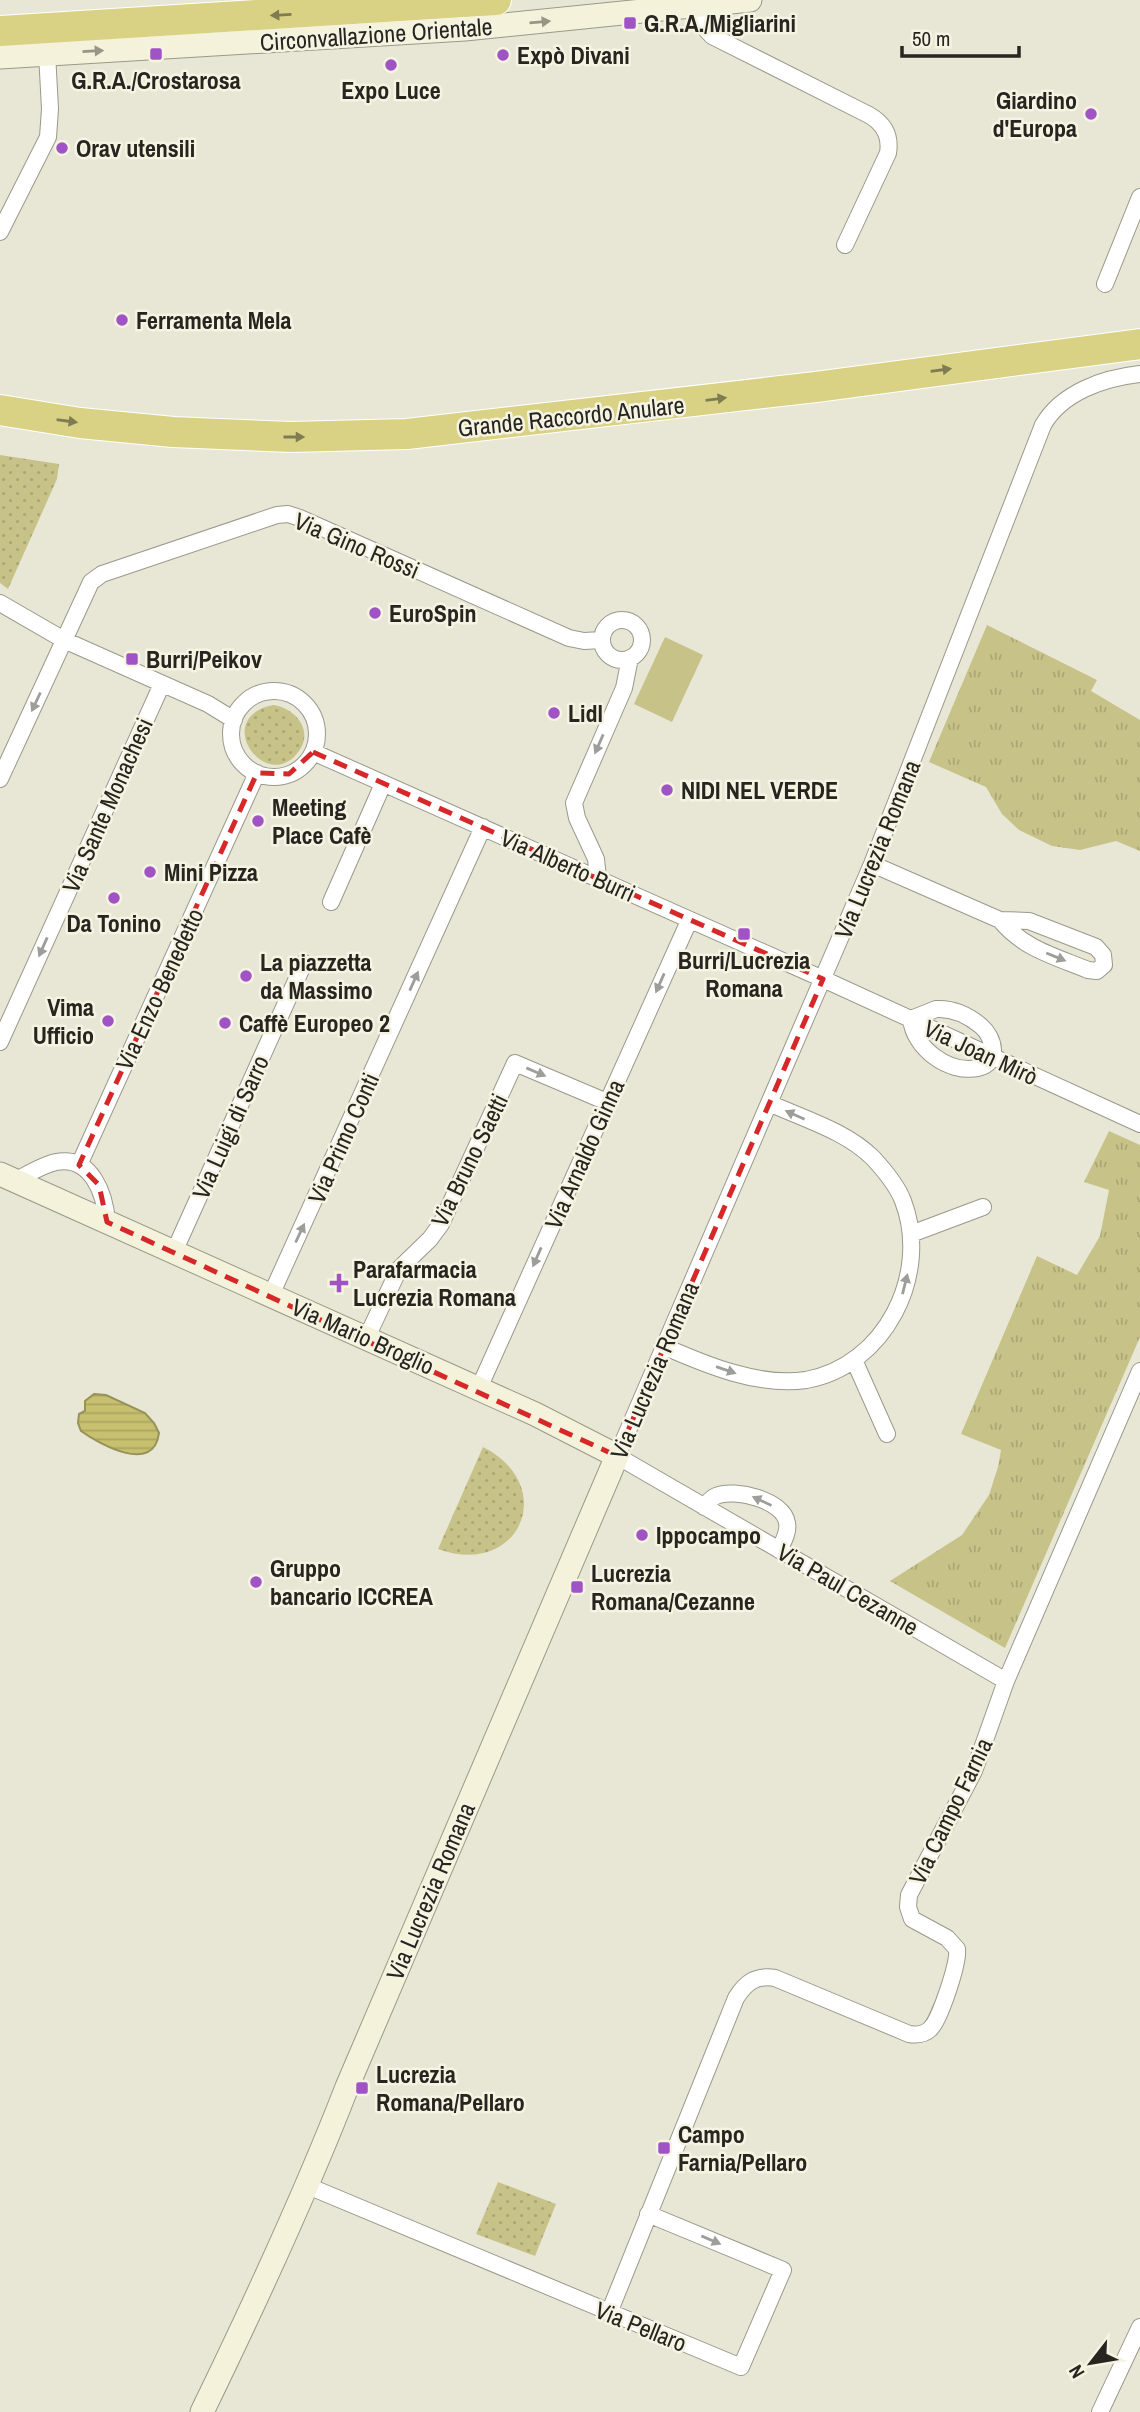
<svg xmlns="http://www.w3.org/2000/svg" width="1140" height="2412" viewBox="0 0 1140 2412" font-family="'Archivo Narrow',sans-serif">
	<style>
		.grass { fill: url(#grass-dots) }
		.park { fill: url(#park-tufts) }
		.pitch { fill: #c7c288 }
		.water { fill: url(#water-rules); stroke: #979257; stroke-width: 2 }
		.lines { fill: none; stroke-linecap: round; stroke-linejoin: round }
		.street-casing { stroke: #9a998a; stroke-width: 18 }
		.secondary-casing { stroke: #9a998a; stroke-width: 25 }
		.highway-casing { stroke: #fff; stroke-width: 32 }
		.street { stroke: #fff; stroke-width: 16 }
		.secondary { stroke: #f4f2da; stroke-width: 23 }
		.highway { stroke: #d9d284; stroke-width: 30 }
		.oneway { fill: #807c52 }
		.oneway2 { fill: #979686 }
		.oneway3 { fill: #9d9d9a }
		.marked { fill: none; stroke: #d62828; stroke-width: 5; stroke-dasharray: 14 9; stroke-linejoin: round }
		.poi-dot { fill: #a053c4; stroke: #f5f4e3; stroke-width: 2.5 }
		.labels { text-anchor: middle; dominant-baseline: central; stroke-width: 5; stroke-linejoin: round; paint-order: stroke }
		.poi-label { font-size: 24px; font-weight: bold; fill: #26251f; stroke: #f5f4e3; text-anchor: start }
		.street-label { font-size: 24px; fill: #26251f; stroke: #f5f4e3 }
	</style>
	<defs>
		<pattern id="grass-dots" width="8" height="8" patternUnits="userSpaceOnUse" patternTransform="scale(1.75)"><rect width="8" height="8" fill="#c7c288"/><path d="M2 2h.1M6 6h.1" fill="none" stroke="#aba775" stroke-width="1.8" stroke-linecap="round"/></pattern>
		<pattern id="park-tufts" width="24" height="20" patternUnits="userSpaceOnUse" patternTransform="scale(1.75)"><rect width="24" height="20" fill="#c7c288"/><path d="M3 7l-1-3M5 7V3M7 7l1-3M15 17l-1-3M17 17v-4M19 17l1-3" fill="none" stroke="#aba775"/></pattern>
		<pattern id="water-rules" width="6" height="5" patternUnits="userSpaceOnUse" patternTransform="scale(1.75)"><rect width="6" height="5" fill="#c7c06f"/><path d="M0 2.5h6" fill="none" stroke="#aba560"/></pattern>
	</defs>
	<rect width="100%" height="100%" fill="#e8e7d6"/>
	<path class="grass" d="M0,455L59,464L57,479L8,589L0,583Z
		M273,705C295,708 314,730 299,751C267,796 210,718 273,705Z
		M483,1447C560,1486 519,1579 438,1549Z
		M498,2182L556,2204L535,2256L476,2234Z"/>
	<path class="park" d="M987,625L1097,680L1091,691L1140,720V851L1116,841L1080,850L1052,846L1019,830L1002,814L986,787L929,762Z
		M1109,1131L1140,1145V1337L1005,1648L890,1581L962,1535L989,1495L998,1467L1001,1450L961,1434L1037,1256L1077,1275L1100,1236L1109,1190L1084,1182Z"/>
	<path class="pitch" d="M665,637L703,655L672,722L634,704Z"/>
	<path class="water" d="M94,1394L106,1395L145,1413L154,1423L159,1433C154,1475 99,1444 81,1431L78,1423L79,1414L85,1411V1401Z"/>
	<g class="lines">
		<g class="street-casing">
			<path id="street" d="M695,7L700,23L712,36L869,115C883,123 891,135 888,153L845,245
				M0,232L48,137L50,109L47,53
				M1105,284L1140,197
				M0,603L64,640L208,704L234,720
				M602 640a20 20 0 1 1 40 0a20 20 0 1 1-40 0Z
				M231 734a43 43 0 1 1 86 0a43 43 0 1 1-86 0Z
				M313,752L823,979L1140,1124
				M0,779L91,582L102,574L277,515L288,514L300,518L569,638L584,641L602,640
				M872,864L1000,920L1029,921L1096,947L1103,955L1104,965L1097,971L1088,970C1054,956 1024,949 1000,920
				M598,878L596,859L577,818L574,803L624,688L630,658
				M331,902L383,784
				M936,1009C953,1008 968,1015 981,1026C994,1037 1001,1063 978,1068C948,1074 914,1048 911,1019Z
				M0,1042L162,684
				M79,1165L257,773
				M15,1181C28,1174 42,1165 56,1162C92,1155 105,1195 107,1222
				M911,1234L983,1207
				M174,1252L304,963
				M271,1295L483,827
				M367,1337L399,1269L430,1239L441,1224L515,1063L607,1102
				M663,1346C706,1365 759,1387 806,1380C885,1366 931,1274 903,1201C897,1185 885,1171 873,1158C846,1131 804,1119 769,1103
				M854,1360L887,1434
				M479,1388L689,921
				M704,1507C708,1502 711,1498 716,1496C735,1488 784,1500 787,1523C789,1532 783,1542 779,1550
				M1006,1681L617,1456L872,864L1043,425C1062,392 1104,378 1140,374
				M308,2186L741,2367L783,2270L648,2214
				M609,2313L736,1998C746,1982 756,1975 775,1978L909,2034C916,2035 924,2035 930,2029C940,2020 959,1962 957,1949L947,1938L912,1919L908,1907L909,1895L974,1771L1006,1681L1140,1371
				M1100,2412L1140,2327"/>
		</g>
		<g class="secondary-casing">
			<path id="secondary" d="M0,57L465,29L750,0
				M0,1174L535,1414L617,1456L347,2087C304,2198 254,2305 202,2412"/>
		</g>
		<g class="highway-casing">
			<path id="highway" d="M0,31L496,0
				M0,410L80,423L173,432L291,437L407,434L816,387L1140,344"/>
		</g>
		<use href="#street" class="street"/>
		<use href="#secondary" class="secondary"/>
		<use href="#highway" class="highway"/>
	</g>
	<defs><path id="oneway-solid" d="M-6-.8H1V-3.2L6.5 0L1 3.2V.8H-6Z" transform="scale(1.75)"/></defs>
	<g class="oneway">
		<use href="#oneway-solid" transform="translate(281 15) rotate(177)"/>
		<use href="#oneway-solid" transform="translate(941 370) rotate(-8)"/>
		<use href="#oneway-solid" transform="translate(716 399) rotate(-7)"/>
		<use href="#oneway-solid" transform="translate(67 421) rotate(8)"/>
		<use href="#oneway-solid" transform="translate(294 437)"/>
	</g>
	<g class="oneway2">
		<use href="#oneway-solid" transform="translate(540 22) rotate(-5)"/>
		<use href="#oneway-solid" transform="translate(93 51) rotate(-3)"/>
	</g>
	<g class="oneway3">
		<use href="#oneway-solid" transform="translate(36 702) rotate(115)"/>
		<use href="#oneway-solid" transform="translate(599 744) rotate(114)"/>
		<use href="#oneway-solid" transform="translate(43 947) rotate(114)"/>
		<use href="#oneway-solid" transform="translate(1056 957) rotate(22)"/>
		<use href="#oneway-solid" transform="translate(414 981) rotate(-66)"/>
		<use href="#oneway-solid" transform="translate(660 983) rotate(114)"/>
		<use href="#oneway-solid" transform="translate(536 1072) rotate(23)"/>
		<use href="#oneway-solid" transform="translate(795 1115) rotate(-156)"/>
		<use href="#oneway-solid" transform="translate(300 1233) rotate(-65)"/>
		<use href="#oneway-solid" transform="translate(537 1257) rotate(114)"/>
		<use href="#oneway-solid" transform="translate(905 1284) rotate(-76)"/>
		<use href="#oneway-solid" transform="translate(726 1370) rotate(19)"/>
		<use href="#oneway-solid" transform="translate(762 1501) rotate(-155)"/>
		<use href="#oneway-solid" transform="translate(711 2240) rotate(23)"/>
	</g>
	<path class="marked" d="M313,752L823,979L617,1456L107,1222L99,1185L79,1165L257,773L289,774Z"/>
	<g class="poi-dot">
		<rect x="623" y="16" width="14" height="14" rx="3.5"/>
		<rect x="149" y="47" width="14" height="14" rx="3.5"/>
		<circle cx="503" cy="55" r="7"/>
		<circle cx="391" cy="65" r="7"/>
		<circle cx="1091" cy="114" r="7"/>
		<circle cx="62" cy="148" r="7"/>
		<circle cx="122" cy="320" r="7"/>
		<circle cx="375" cy="613" r="7"/>
		<rect x="125" y="652" width="14" height="14" rx="3.5"/>
		<circle cx="554" cy="713" r="7"/>
		<circle cx="667" cy="790" r="7"/>
		<circle cx="258" cy="821" r="7"/>
		<circle cx="150" cy="872" r="7"/>
		<circle cx="114" cy="898" r="7"/>
		<rect x="737" y="927" width="14" height="14" rx="3.5"/>
		<circle cx="246" cy="976" r="7"/>
		<circle cx="108" cy="1021" r="7"/>
		<circle cx="225" cy="1023" r="7"/>
		<path d="M335.5 1272.5h7v7h7v7h-7v7h-7v-7h-7v-7h7z"/>
		<circle cx="642" cy="1535" r="7"/>
		<circle cx="256" cy="1582" r="7"/>
		<rect x="570" y="1580" width="14" height="14" rx="3.5"/>
		<rect x="355" y="2081" width="14" height="14" rx="3.5"/>
		<rect x="657" y="2141" width="14" height="14" rx="3.5"/>
	</g>
	<g class="labels">
		<g class="poi-label">
			<text x="644" y="23">G.R.A./Migliarini</text>
			<text x="517" y="55">Expò Divani</text>
			<text x="156" y="80" text-anchor="middle">G.R.A./Crostarosa</text>
			<text x="391" y="90" text-anchor="middle">Expo Luce</text>
			<text x="1077" y="100" text-anchor="end">Giardino<tspan x="1077" dy="28">d'Europa</tspan></text>
			<text x="76" y="148">Orav utensili</text>
			<text x="136" y="320">Ferramenta Mela</text>
			<text x="389" y="613">EuroSpin</text>
			<text x="146" y="659">Burri/Peikov</text>
			<text x="568" y="713">Lidl</text>
			<text x="681" y="790">NIDI NEL VERDE</text>
			<text x="272" y="807">Meeting<tspan x="272" dy="28">Place Cafè</tspan></text>
			<text x="164" y="872">Mini Pizza</text>
			<text x="114" y="923" text-anchor="middle">Da Tonino</text>
			<text x="744" y="960" text-anchor="middle">Burri/Lucrezia<tspan x="744" dy="28">Romana</tspan></text>
			<text x="260" y="962">La piazzetta<tspan x="260" dy="28">da Massimo</tspan></text>
			<text x="94" y="1007" text-anchor="end">Vima<tspan x="94" dy="28">Ufficio</tspan></text>
			<text x="239" y="1023">Caffè Europeo 2</text>
			<text x="353" y="1269">Parafarmacia<tspan x="353" dy="28">Lucrezia Romana</tspan></text>
			<text x="656" y="1535">Ippocampo</text>
			<text x="270" y="1568">Gruppo<tspan x="270" dy="28">bancario ICCREA</tspan></text>
			<text x="591" y="1573">Lucrezia<tspan x="591" dy="28">Romana/Cezanne</tspan></text>
			<text x="376" y="2074">Lucrezia<tspan x="376" dy="28">Romana/Pellaro</tspan></text>
			<text x="678" y="2134">Campo<tspan x="678" dy="28">Farnia/Pellaro</tspan></text>
		</g>
		<g class="street-label">
			<text transform="translate(376 34) rotate(-4)">Circonvallazione Orientale</text>
			<text transform="translate(571 416) rotate(-6)">Grande Raccordo Anulare</text>
			<text transform="translate(357 545) rotate(23)">Via Gino Rossi</text>
			<text transform="translate(107 805) rotate(-66)">Via Sante Monachesi</text>
			<text transform="translate(877 849) rotate(-68)">Via Lucrezia Romana</text>
			<text transform="translate(568 865) rotate(24)">Via Alberto Burri</text>
			<text transform="translate(159 989) rotate(-65)">Via Enzo Benedetto</text>
			<text transform="translate(981 1052) rotate(25)">Via Joan Mirò</text>
			<text transform="translate(230 1127) rotate(-66)">Via Luigi di Sarro</text>
			<text transform="translate(343 1138) rotate(-66)">Via Primo Conti</text>
			<text transform="translate(584 1154) rotate(-66)">Via Arnaldo Ginna</text>
			<text transform="translate(469 1160) rotate(-64)">Via Bruno Saetti</text>
			<text transform="translate(363 1336) rotate(24)">Via Mario Broglio</text>
			<text transform="translate(654 1370) rotate(-67)">Via Lucrezia Romana</text>
			<text transform="translate(848 1589) rotate(30)">Via Paul Cezanne</text>
			<text transform="translate(950 1811) rotate(-64)">Via Campo Farnia</text>
			<text transform="translate(430 1891) rotate(-67)">Via Lucrezia Romana</text>
			<text transform="translate(641 2326) rotate(22)">Via Pellaro</text>
		</g>
	</g>
	<g transform="translate(1091 2363) rotate(239)" stroke="#f5f4e3" stroke-width="5" paint-order="stroke">
	<path d="M0-5L12 26L0 18L-12 26Z" fill="#26251f"/>
	<text y="-10" font-size="19" font-weight="bold" text-anchor="middle" fill="#26251f">N</text>
	</g>
	<path d="M902 46v10h117v-10" fill="none" stroke="#26251f" stroke-width="3.5"/>
	<text x="912" y="46" font-size="21" fill="#26251f" stroke="#f5f4e3" stroke-width="5" paint-order="stroke">50 m</text>
</svg>
